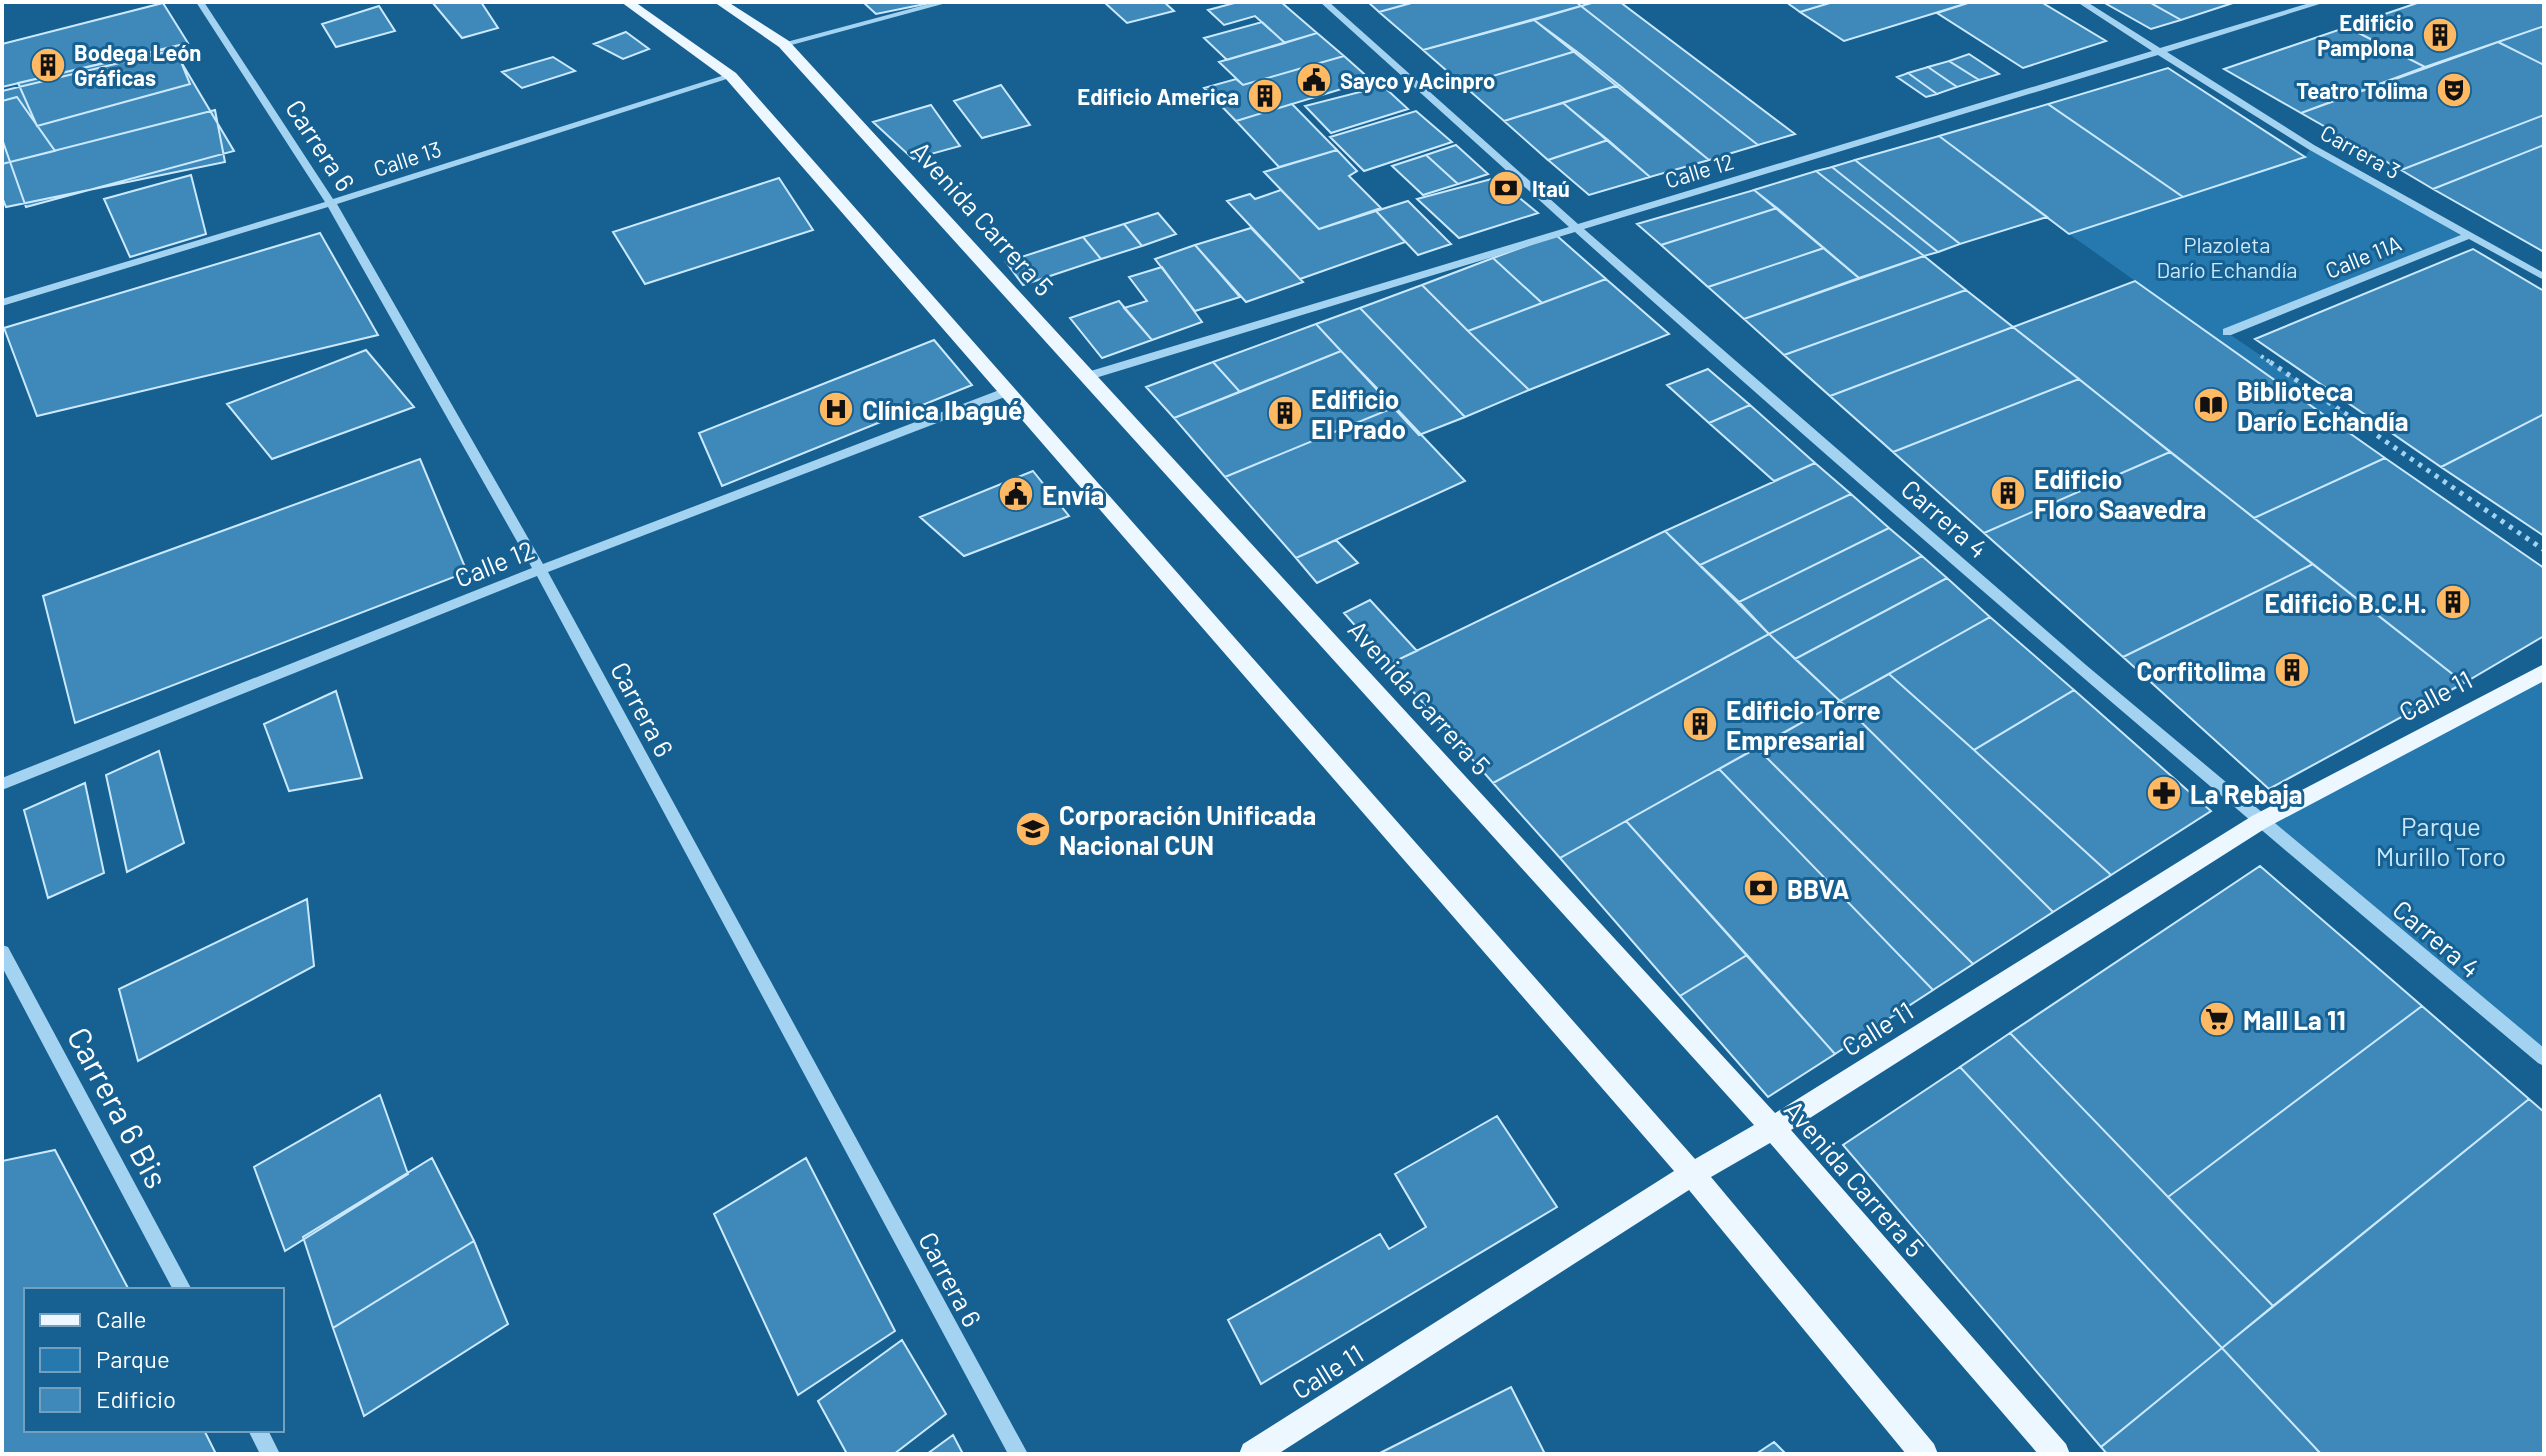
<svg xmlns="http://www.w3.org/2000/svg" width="2546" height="1456" viewBox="0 0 2546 1456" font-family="Barlow,sans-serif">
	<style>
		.green { fill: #2579af }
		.building { fill: #3e89ba; stroke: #cbe9fc; stroke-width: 2 }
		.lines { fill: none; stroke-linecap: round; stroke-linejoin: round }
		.path-far1 { stroke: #a4d3f1; stroke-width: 4; stroke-dasharray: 3 4; stroke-linecap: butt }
		.path { stroke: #a4d3f1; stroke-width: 5; stroke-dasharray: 4 6; stroke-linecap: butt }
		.minor { fill: #a4d3f1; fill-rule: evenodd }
		.major { fill: #edf7ff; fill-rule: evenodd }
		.labels { text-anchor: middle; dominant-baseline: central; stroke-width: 6; stroke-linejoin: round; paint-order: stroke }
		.far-poi-label { font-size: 22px; font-weight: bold; fill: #fff; stroke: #166092; text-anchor: end }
		.far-street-label { font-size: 22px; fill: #fff; stroke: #166092 }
		.far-park-label { font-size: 22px; fill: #cbe9fc; stroke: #166092 }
		.street-label { font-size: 26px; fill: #fff; stroke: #166092 }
		.poi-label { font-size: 26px; font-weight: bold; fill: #fff; stroke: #166092; text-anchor: start }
		.park-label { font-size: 26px; fill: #cbe9fc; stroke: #166092 }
		.near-street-label { font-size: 32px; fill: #fff; stroke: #166092 }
	</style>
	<rect width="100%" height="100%" fill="#166092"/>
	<path class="green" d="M2311,147L2470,235L2228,333L2362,425L2348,432L2069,234L2305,157Z
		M2544,666V1058L2259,822Z"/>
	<path class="building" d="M432,2H481L498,28L462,38Z
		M863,2H935L876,14Z
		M1104,2H1164L1174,11L1127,23Z
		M1238,2H1281L1317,33L1285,43L1255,16L1224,25L1208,10Z
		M1368,2H1415L1379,12Z
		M1415,2H1576L1581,6L1423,50L1379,12Z
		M1595,2H1620L1795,134L1758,145L1581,6Z
		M1786,2H1833L1800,12Z
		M1833,2H1971L1844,41L1800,12Z
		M1971,2H2041L2106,41L2023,68L1937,13Z
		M2103,2H2149L2181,20L2151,29Z
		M2149,2H2236L2181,20Z
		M2420,2H2543L2544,26L2425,67L2347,27Z
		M163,3L188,43L2,87V44Z
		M379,6L395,31L336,47L322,24Z
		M1581,6L1758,145L1709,160L1534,20Z
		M1534,20L1576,51L1463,85L1423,50Z
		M1262,22L1285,43L1227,60L1204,38Z
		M2544,26V65L2498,42Z
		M2347,27L2425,67L2301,113L2224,69Z
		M626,32L649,49L623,59L594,44Z
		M1317,33L1344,56L1243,85L1219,62Z
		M2498,42L2544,65V115L2401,170L2301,113Z
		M175,47L190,84L37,126L18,83Z
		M174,50L234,151L26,207L2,139V91Z
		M1576,51L1619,85L1504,121L1463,85Z
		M1969,54L1999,74L1979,80L1949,61Z
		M1344,56L1371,80L1236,121L1204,88L1236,79L1243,85Z
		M553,57L575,71L522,88L502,72Z
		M1949,61L1979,80L1957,87L1928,67Z
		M1928,67L1957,87L1937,94L1908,73Z
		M2168,68L2305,157L2183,197L2048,104Z
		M1908,73L1937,94L1926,97L1897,77Z
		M1001,85L1030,125L982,138L954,101Z
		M1619,85L1709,160L1650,177L1563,103Z
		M1383,86L1408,109L1331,133L1305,106Z
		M17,97L55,151L2,164V101Z
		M1563,103L1608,140L1548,160L1504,121Z
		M1292,104L1337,150L1279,167L1236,121Z
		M2048,104L2183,197L2069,234L1939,136Z
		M931,105L960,146L913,159L873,122Z
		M215,110L225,162L6,207L2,197V164Z
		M1416,111L1452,142L1364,171L1330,137Z
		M2544,115V145L2433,189L2401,170Z
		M1939,136L2047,217L1960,244L1855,160Z
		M1608,140L1650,177L1589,195L1548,160Z
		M1456,145L1488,174L1458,184L1426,155Z
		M2544,145V252L2433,189Z
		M1337,150L1357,171L1349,176L1381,208L1319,229L1264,172Z
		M1426,155L1458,184L1423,195L1392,166Z
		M1855,160L1960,244L1938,252L1832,167Z
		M1832,167L1938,252L1924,256L1816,171Z
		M1816,171L1924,256L1859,278L1754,190Z
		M191,175L206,234L130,257L104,199Z
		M779,178L813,230L645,284L613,232Z
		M1495,178L1538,213L1459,238L1417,199Z
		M1281,190L1319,229L1376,211L1405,242L1300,279L1227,201L1250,194L1255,199Z
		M1754,190L1777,208L1661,245L1637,224Z
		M1408,201L1451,244L1418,255L1376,211Z
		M1777,208L1824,248L1708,287L1661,245Z
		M1158,213L1176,234L1142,246L1124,224Z
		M1124,224L1142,246L1101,259L1083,237Z
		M1251,228L1300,279L1303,282L1246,302L1195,245Z
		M320,233L378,335L37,416L4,328Z
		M1556,235L1606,279L1542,303L1493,258Z
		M1083,237L1101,259L1023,285L1006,262Z
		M1195,245L1240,297L1195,311L1155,259Z
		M1824,248L1859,278L1744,319L1708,287Z
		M2473,249L2544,291V414L2441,467L2255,339Z
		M1924,256L1966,290L1784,355L1744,319Z
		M1493,258L1542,303L1468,331L1422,285Z
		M1162,267L1202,322L1152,340L1124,308L1147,301L1129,277Z
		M1606,279L1669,334L1529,390L1468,331Z
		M2135,281L2348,432L2385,458L2254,518L2013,327Z
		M1422,285L1468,331L1529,390L1465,417L1360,308Z
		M1966,290L2013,327L1830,396L1784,355Z
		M1119,301L1152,340L1102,358L1070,318Z
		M1360,308L1465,417L1419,435L1316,324Z
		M1316,324L1341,351L1240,392L1213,362Z
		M2013,327L2079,379L1893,452L1830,396Z
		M934,340L972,385L722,486L699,433Z
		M366,350L414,407L272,459L227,404Z
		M1341,351L1395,407L1225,477L1174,418Z
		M1213,362L1240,392L1174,418L1146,387Z
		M1708,369L1750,405L1709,423L1667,385Z
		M2079,379L2170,452L1984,533L1893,452Z
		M1750,405L1815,463L1774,481L1709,423Z
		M1395,407L1465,481L1296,558L1225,477Z
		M2544,414V536L2441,467Z
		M2170,452L2313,564L2123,657L1984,533Z
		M2385,458L2544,568V636L2464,683L2254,518Z
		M420,459L467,572L75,723L43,596Z
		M1815,463L1851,494L1700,565L1665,531Z
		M1033,471L1069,516L964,556L920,517Z
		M1851,494L1889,528L1739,602L1700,565Z
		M1889,528L1922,556L1769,634L1739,602Z
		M1665,531L1769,634L1493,783L1389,664Z
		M1336,540L1358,563L1317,583L1296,558Z
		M1922,556L1947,578L1795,659L1769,634Z
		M2313,564L2464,683L2269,789L2123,657Z
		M1947,578L1990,617L1840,701L1795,659Z
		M1370,600L1417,651L1389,664L1344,613Z
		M1990,617L2074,690L1974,750L1889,674Z
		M1769,634L1840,701L1560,858L1493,783Z
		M1889,674L1974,750L2111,875L2053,912L1840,701Z
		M2074,690L2211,811L2111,875L1974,750Z
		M336,691L362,778L289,791L264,724Z
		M1840,701L2053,912L1973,964L1757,748Z
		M1757,748L1973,964L1933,990L1719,769Z
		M159,751L184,843L127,872L106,775Z
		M1719,769L1933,990L1835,1054L1626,821Z
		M85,783L104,873L48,898L24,810Z
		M1626,821L1747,955L1680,996L1560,858Z
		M2260,866L2422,1006L2168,1197L2010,1033Z
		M307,899L314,966L138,1061L119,989Z
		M1747,955L1835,1054L1768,1097L1680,996Z
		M2422,1006L2529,1099L2273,1306L2168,1197Z
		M2010,1033L2273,1306L2222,1348L1960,1067Z
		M1960,1067L2222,1348L2101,1447L1843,1145Z
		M380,1095L408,1174L285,1251L254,1167Z
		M2529,1099L2544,1112V1454H2321L2222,1348Z
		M1497,1116L1557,1207L1261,1384L1228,1320L1380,1234L1389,1249L1426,1227L1395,1174Z
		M55,1150L129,1290H26V1430H204L216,1454H2V1161Z
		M432,1158L474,1241L333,1328L303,1237Z
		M806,1158L895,1331L798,1395L714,1214Z
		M474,1241L508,1324L364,1416L333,1328Z
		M902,1340L946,1414L894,1454H847L818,1401Z
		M2222,1348L2321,1454H2107L2101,1447Z
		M1511,1387L1545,1454H1378Z
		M953,1435L963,1454H927Z
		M1774,1442L1786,1454H1756Z"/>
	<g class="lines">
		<path class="path-far1" d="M2261,356L2273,364"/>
		<path class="path" d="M2270,362L2544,550"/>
		<path class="minor" d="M196,2H204L333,199L728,74L736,76L337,204L543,564L1002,389H1010L1012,392L1010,395L548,572L1028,1454H1008L537,576L2,790V778L532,568L328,207L2,306V299L325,202Z
			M936,2H950L784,47L779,44Z
			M1320,2H1329L1578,224L2152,51L2077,2H2087L2160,48L2313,2H2326L2167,52L2314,145L2544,273V280L2469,239L2231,335H2223V329L2461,235L2308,149L2158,55L1584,229L2086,665L2544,1048V1066L2538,1063C2213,791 1891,515 1575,232L1092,379H1084V373L1569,227Z
			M2,945L8,947L192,1290H173L2,967Z
			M248,1430H268L280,1454H260Z"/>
		<path class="major" d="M621,2H635L736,73L1695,1159L1754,1125L779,47L714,2H728L789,41L1775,1113L2252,816L2544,664V681L2266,828L1791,1130L2066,1444L2070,1454H2038L1770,1143L1711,1177L1934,1444L1938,1454H1906L1689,1190L1278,1454H1239L1243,1444L1674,1171L726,79Z"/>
	</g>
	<defs>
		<g id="building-disc" transform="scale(1.8)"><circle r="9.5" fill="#ffb963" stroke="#166092"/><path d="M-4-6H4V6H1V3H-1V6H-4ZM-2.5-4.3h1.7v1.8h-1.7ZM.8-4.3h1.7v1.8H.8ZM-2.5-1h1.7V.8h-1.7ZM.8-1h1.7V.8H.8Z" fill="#111"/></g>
		<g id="civic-disc" transform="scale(1.8)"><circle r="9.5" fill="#ffb963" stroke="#166092"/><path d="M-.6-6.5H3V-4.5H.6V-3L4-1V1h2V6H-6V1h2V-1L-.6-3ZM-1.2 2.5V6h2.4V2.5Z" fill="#111"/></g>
		<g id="theatre-disc" transform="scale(1.8)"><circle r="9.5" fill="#ffb963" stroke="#166092"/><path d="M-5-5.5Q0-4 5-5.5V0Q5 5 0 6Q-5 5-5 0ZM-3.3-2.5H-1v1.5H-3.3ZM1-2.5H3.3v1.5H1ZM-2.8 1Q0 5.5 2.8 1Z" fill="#111"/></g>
		<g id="bank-disc" transform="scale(1.8)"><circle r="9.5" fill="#ffb963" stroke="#166092"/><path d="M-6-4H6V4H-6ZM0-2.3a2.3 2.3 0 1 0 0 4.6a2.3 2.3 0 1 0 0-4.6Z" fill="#111"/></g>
		<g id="library-disc" transform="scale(1.8)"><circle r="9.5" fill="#ffb963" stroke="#166092"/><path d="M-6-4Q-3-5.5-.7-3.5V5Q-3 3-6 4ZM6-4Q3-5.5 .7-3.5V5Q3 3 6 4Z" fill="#111"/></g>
		<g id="hospital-disc" transform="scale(1.8)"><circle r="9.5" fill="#ffb963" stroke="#166092"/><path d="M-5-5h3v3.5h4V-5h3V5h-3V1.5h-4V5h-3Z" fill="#111"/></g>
		<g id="pharmacy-disc" transform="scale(1.8)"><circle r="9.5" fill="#ffb963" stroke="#166092"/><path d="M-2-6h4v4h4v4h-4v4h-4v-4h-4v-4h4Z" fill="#111"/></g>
		<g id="university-disc" transform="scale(1.8)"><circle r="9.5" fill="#ffb963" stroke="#166092"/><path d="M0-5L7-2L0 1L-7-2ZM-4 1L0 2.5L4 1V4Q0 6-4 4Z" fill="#111"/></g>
		<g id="supermarket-disc" transform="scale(1.8)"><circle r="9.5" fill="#ffb963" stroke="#166092"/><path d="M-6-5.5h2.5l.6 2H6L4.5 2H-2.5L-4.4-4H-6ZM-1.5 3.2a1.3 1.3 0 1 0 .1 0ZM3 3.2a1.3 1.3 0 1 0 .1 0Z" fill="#111"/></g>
	</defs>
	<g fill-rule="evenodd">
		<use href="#building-disc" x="2440" y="35"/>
		<use href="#building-disc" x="48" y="65"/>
		<use href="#civic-disc" x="1314" y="80"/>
		<use href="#theatre-disc" x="2454" y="90"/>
		<use href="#building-disc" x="1265" y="96"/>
		<use href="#bank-disc" x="1506" y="188"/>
		<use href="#library-disc" x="2211" y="405"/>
		<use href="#hospital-disc" x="836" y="409"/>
		<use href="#building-disc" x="1285" y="413"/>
		<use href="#building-disc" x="2008" y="493"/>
		<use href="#civic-disc" x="1016" y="494"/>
		<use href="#building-disc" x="2453" y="602"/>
		<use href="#building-disc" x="2292" y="670"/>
		<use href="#building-disc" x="1700" y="724"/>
		<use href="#pharmacy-disc" x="2164" y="793"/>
		<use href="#university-disc" x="1033" y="829"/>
		<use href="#bank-disc" x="1761" y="888"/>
		<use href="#supermarket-disc" x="2217" y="1019"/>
	</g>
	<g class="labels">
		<g class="far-poi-label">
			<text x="2414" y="22">Edificio<tspan x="2414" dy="25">Pamplona</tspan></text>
			<text x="74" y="52" text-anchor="start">Bodega León<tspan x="74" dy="25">Gráficas</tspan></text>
			<text x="1340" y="80" text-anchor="start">Sayco y Acinpro</text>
			<text x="2428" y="90">Teatro Tolima</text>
			<text x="1239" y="96">Edificio America</text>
			<text x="1532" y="188" text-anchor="start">Itaú</text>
		</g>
		<g class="far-street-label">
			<text transform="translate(2361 151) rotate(29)">Carrera 3</text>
			<text transform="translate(407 158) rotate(-18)">Calle 13</text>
			<text transform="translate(1699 170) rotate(-17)">Calle 12</text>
			<text transform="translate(2363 256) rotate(-22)">Calle 11A</text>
		</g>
		<g class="far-park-label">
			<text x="2227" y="244">Plazoleta<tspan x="2227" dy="25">Darío Echandía</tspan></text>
		</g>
		<g class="street-label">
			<text transform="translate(321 145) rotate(57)">Carrera 6</text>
			<text transform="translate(983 218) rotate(48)">Avenida Carrera 5</text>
			<text transform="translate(1945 518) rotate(41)">Carrera 4</text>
			<text transform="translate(494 563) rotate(-22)">Calle 12</text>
			<text transform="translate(2435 695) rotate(-28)">Calle 11</text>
			<text transform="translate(1420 697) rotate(48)">Avenida Carrera 5</text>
			<text transform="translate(643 709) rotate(62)">Carrera 6</text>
			<text transform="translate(2437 938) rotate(40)">Carrera 4</text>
			<text transform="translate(1877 1028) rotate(-32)">Calle 11</text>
			<text transform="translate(1855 1178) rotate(49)">Avenida Carrera 5</text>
			<text transform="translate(951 1279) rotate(62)">Carrera 6</text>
			<text transform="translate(1327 1371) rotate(-32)">Calle 11</text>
		</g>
		<g class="poi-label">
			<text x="2237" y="390">Biblioteca<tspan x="2237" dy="30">Darío Echandía</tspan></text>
			<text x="1311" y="398">Edificio<tspan x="1311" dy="30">El Prado</tspan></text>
			<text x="862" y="409">Clínica Ibagué</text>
			<text x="2034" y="478">Edificio<tspan x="2034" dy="30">Floro Saavedra</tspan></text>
			<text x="1042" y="494">Envía</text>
			<text x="2427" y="602" text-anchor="end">Edificio B.C.H.</text>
			<text x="2266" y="670" text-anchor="end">Corfitolima</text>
			<text x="1726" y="709">Edificio Torre<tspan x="1726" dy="30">Empresarial</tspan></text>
			<text x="2190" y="793">La Rebaja</text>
			<text x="1059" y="814">Corporación Unificada<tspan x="1059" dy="30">Nacional CUN</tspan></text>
			<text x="1787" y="888">BBVA</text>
			<text x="2243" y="1019">Mall La 11</text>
		</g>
		<g class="park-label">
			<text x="2441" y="825">Parque<tspan x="2441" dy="30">Murillo Toro</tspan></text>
		</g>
		<g class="near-street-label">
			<text transform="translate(119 1107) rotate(62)">Carrera 6 Bis</text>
		</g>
	</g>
	<rect width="2546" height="1456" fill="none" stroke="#ffffff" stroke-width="8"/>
	<rect x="24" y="1288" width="260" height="144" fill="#166092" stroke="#73a0be" stroke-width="2"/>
	<rect x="40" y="1314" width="40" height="12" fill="#edf7ff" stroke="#73a0be" stroke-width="2"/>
	<text x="96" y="1328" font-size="24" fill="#ffffff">Calle</text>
	<rect x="40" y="1348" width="40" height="24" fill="#2579af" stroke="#73a0be" stroke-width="2"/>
	<text x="96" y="1368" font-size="24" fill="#ffffff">Parque</text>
	<rect x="40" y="1388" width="40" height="24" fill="#3e89ba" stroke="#73a0be" stroke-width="2"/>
	<text x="96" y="1408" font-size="24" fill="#ffffff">Edificio</text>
</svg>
